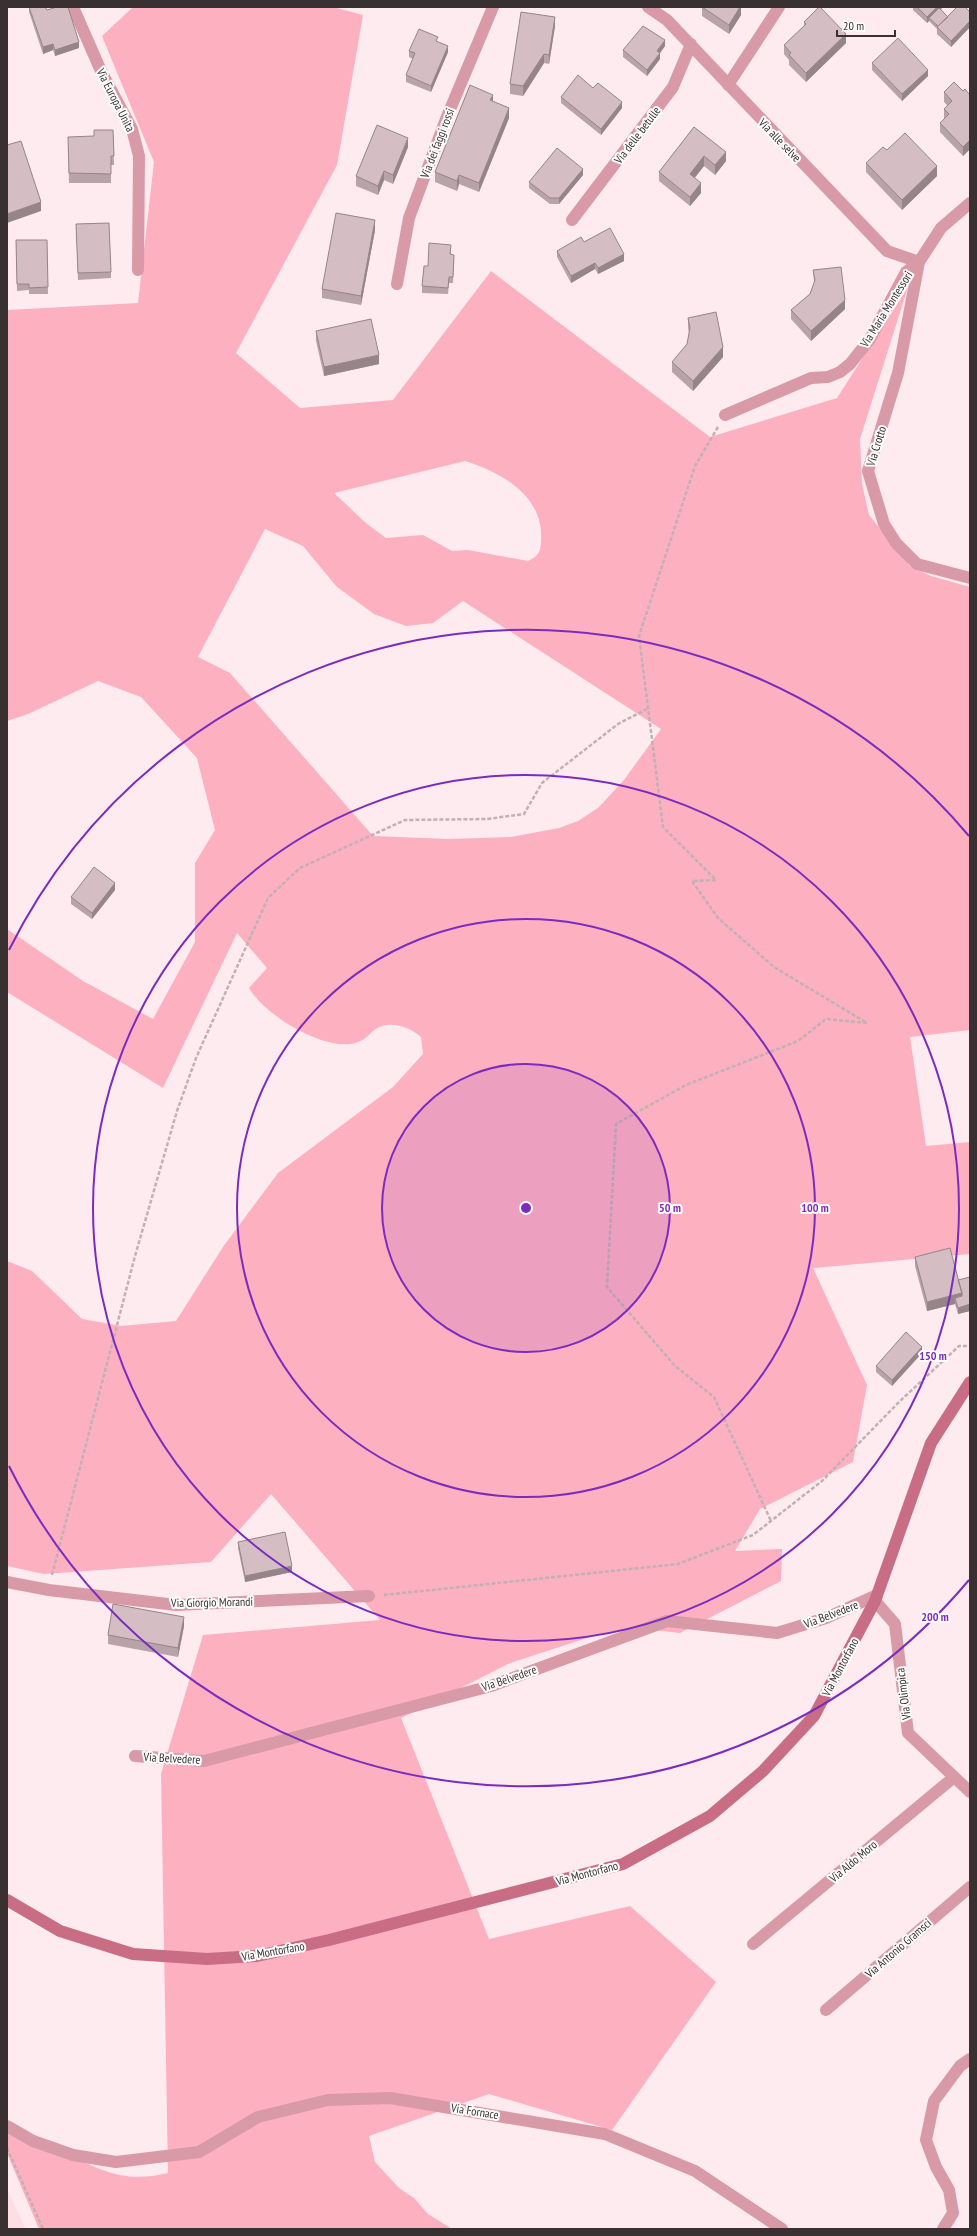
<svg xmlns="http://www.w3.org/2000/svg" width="977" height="2236" viewBox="0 0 977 2236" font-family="'PT Sans Narrow',sans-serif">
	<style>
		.built { fill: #fedee4 }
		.green { fill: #fcb0c0; fill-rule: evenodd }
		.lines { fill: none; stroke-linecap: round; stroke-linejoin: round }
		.path { stroke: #c1b1b4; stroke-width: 2.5; stroke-dasharray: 4 2; stroke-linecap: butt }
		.street { stroke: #d99aa7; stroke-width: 12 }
		.secondary { stroke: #c86d84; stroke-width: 12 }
		.wall { fill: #b7a3a8 }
		.shaded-wall { fill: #958588 }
		.building { fill: #d5bec3; stroke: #958588 }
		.ring { fill: none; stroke: #7b2cbf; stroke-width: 2 }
		.labels { text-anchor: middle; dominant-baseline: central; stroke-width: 4; stroke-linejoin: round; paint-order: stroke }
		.street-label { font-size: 12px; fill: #393031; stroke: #fefefe }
		.centre { fill: #7b2cbf; stroke: #fefefe; stroke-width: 2 }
		.ring-label { font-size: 12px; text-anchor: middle; font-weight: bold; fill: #7b2cbf; stroke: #fefefe; stroke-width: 4; stroke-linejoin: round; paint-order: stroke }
	</style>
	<rect width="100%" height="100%" fill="#feebef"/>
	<path class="built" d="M7,2189L26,2229H7Z"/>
	<path class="green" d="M133,7H333L363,15L337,165L236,353L300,408L393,400L491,271L710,437L837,398L908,287L860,439L862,484L869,515L910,566L931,576L970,587V1030L910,1037L926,1146L970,1142V1254L813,1268L867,1385L853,1462L760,1509L735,1551L782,1549L781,1581L680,1633L646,1629L620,1630L593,1636L510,1663L401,1718L489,1939L630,1906L716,1982L612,2130L489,2094L369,2136L375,2162L399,2188L414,2198L428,2214L452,2229H39L7,2153V2132C27,2140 48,2147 68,2155C106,2172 125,2183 168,2173L161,1774L203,1635L380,1620L271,1494L211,1562L44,1574L7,1566V1261L32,1271L82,1319L121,1326L176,1321L223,1247L278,1173L393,1087L423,1054L421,1037C409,1026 387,1019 373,1031C366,1038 360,1043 350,1044C319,1048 264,1014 249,988L267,968L237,933L163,1088L7,992V929L83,981L153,1019L195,942V863L215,830L197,758L141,697L98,681L28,714L7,721V310L138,303L154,162L102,36ZM465,461C501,472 544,496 541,540C541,551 539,556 528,561L468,550L452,551L423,535L386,538L367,524L334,493ZM265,529L303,546L337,587L374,614L406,626L433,623L463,601L661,729L624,780L598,808L578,821L559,828L511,837L449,839L373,836L230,673L198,657Z"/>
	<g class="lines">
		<path class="path" d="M718,427L695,466L639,636L663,827L716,880L692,881L718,918L774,967L867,1023L826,1019L798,1041L686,1085L616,1124L607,1287L675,1366L714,1397L771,1521
			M52,1575L135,1256L177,1111L196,1058L268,898L300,868L405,820L487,819L524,814L542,783L618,724L647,709
			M384,1595L678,1564L753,1535L822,1481L899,1402L959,1346H970
			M7,2148L43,2229"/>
		<path class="street" d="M73,7L101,71L132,129L139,156L138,270
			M648,7L667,20L887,251L919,262
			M728,85L779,7
			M572,220L673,87L691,44
			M919,262L898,373L868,471L884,524L896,543L917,564L970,578
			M397,284L409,218L446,119L493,7
			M725,415L811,378L828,377L840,372L850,364L870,339L906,272L919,262L941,228L970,203
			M7,1582L49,1590L176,1605L369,1596
			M875,1601L895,1624L908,1733L970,1792
			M135,1756L204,1761L491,1686L667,1621L777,1633L826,1618L877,1595
			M753,1944L953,1778
			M826,2010L970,1887
			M7,2126L33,2141L73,2155L116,2162L199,2152L258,2117L328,2100L390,2098L605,2134L695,2171L782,2229
			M943,2229L953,2213L949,2190L936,2167L926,2140L934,2101L960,2066L970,2059"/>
		<path class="secondary" d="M7,1900L60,1931L133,1954L207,1959L257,1956L329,1940L623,1864L710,1816L763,1771L814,1716L875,1601L931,1443L970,1382"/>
	</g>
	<path class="wall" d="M29,7H45L47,10L79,48L55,56L53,50L43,54L29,12Z
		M702,7H741V15L729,34L702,16Z
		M913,7H943L941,9L948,17L970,12V27L951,47L937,34V29L929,21L927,23L913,10Z
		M804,22L846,43L806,82L789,65V60L784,54V45L804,26Z
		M555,26L549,64L544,63L523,96L510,94V84Z
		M438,42L448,52L431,92L406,82V75L413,59L409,57V51Z
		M665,46L660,53V59L647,76L623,57V50Z
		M872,63L928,76L902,101L872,70Z
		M963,91L969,94L970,93V149L963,156L940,132V123L944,119V109L948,106L944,102V92Z
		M561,97L622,108L601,135L561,103Z
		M493,101L509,118L479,192L459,184L457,191L435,182V172Z
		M694,127L726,161L715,175L704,166L694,178L701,193L690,206L659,181V172Z
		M113,130L114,165H111V183H69L68,146Z
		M408,147L393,184L384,180L378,195L356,186V176Z
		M866,163L937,176L902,210L866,172Z
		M583,175L559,204H550L529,188V182Z
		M76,224L111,272V278L78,280Z
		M375,230L361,305L322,298V289Z
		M16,240H47L48,294H29V290L17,291Z
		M584,242L624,261L598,274L595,269L571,283L557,257V251Z
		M451,251V255L454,261L453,283H449L448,294L422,293V286L428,266Z
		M813,270L845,309L811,341L791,319V310L810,294L814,282Z
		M688,318L723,357L693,391L672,372V362L687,344L689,334L688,327Z
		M316,331L379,364L324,376L316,341Z
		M115,890L92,919L71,904V897Z
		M915,1257L958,1280L970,1277V1311L958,1314L955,1304L927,1311L915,1266Z
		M922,1353L892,1386L876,1372V1366Z
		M238,1542L292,1572L245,1582L238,1548Z
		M184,1626L178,1657L108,1644V1635Z"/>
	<path class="shaded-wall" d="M737,7H741V15L729,34V25Z
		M937,7H943L931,19L929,18V21L927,23V17Z
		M555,17V26L549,64V55Z
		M970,21V27L951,47V41Z
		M846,34V43L806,82V73Z
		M665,40V46L657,57V51Z
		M79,42V48L55,56V50Z
		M53,44V50L43,54V47Z
		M448,46V52L431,92V86Z
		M660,53V59L647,76V70Z
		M544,54V63L523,96V86Z
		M928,70V76L902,101V94Z
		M493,95V104L490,100Z
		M622,102V108L601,135V129Z
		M509,108V118L479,192V183Z
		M408,138V147L393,184V175Z
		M970,140V149L963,156V147Z
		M726,152V161L715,175V165Z
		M704,156V166L690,184V174Z
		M937,166V176L902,210V200Z
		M583,169V175L559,204V198Z
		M384,171V180L378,195V186Z
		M459,175V184L457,191V181Z
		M701,183V193L690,206V197Z
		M41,202V211L7,223V214Z
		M375,220V230L361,305V296Z
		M624,254V261L598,274V268Z
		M595,263V269L571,283V276Z
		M845,300V309L811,341V331Z
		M723,347V357L693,391V381Z
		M379,355V364L324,376V367Z
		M115,883V890L92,919V913Z
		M962,1293V1302L955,1298V1304L927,1311V1302Z
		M970,1304V1311L958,1314V1308Z
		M922,1347V1353L892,1386V1380Z
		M292,1566V1572L245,1582V1576Z
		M184,1617V1626L178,1657V1648Z"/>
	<path class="building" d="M29,7H45L47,10L57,7H68L79,42L55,50L53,44L43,47Z
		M702,7H740L729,25Z
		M819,7H820L846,34L806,73L789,55L791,53L784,45L806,24L804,22Z
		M917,7H937L927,17Z
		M957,7H965L970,12V21L951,41L937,27Z
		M939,8L948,17L938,26L929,18Z
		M521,12L555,17L549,55L544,54L523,86L510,84Z
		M643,26L665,40L657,51L660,53L647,70L623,50Z
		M419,29L438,37L436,41L448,46L431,86L406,75L415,53L409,51Z
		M898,38L928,70L902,94L872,63Z
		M578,75L593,88L598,83L622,102L601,129L561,97Z
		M954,82L963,91L965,89L969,94L970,93V140L963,147L940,123L949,114L944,109L952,101L944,92Z
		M470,85L493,95L490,100L509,108L479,183L459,175L457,181L435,172Z
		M377,125L408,138L393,175L384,171L378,186L356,176Z
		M694,127L726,152L715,165L704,156L690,174L701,183L690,197L659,172Z
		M94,130H113L114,156H111V174L69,173L68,137L94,136Z
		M905,133L937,166L902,200L866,163L883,147L887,150Z
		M21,141L41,202L7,214V145Z
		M557,148L583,169L559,198H550L529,182Z
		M336,213L375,220L361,296L322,289Z
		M109,223L111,272L78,273L76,224Z
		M610,228L624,254L598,268L595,263L571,276L557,251L581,237L584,242Z
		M16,240H47L48,287L29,288V284H17Z
		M429,243L451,245L450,254L454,255L453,277H449L448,288L422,286L424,266H428Z
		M841,267L845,300L811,331L791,310L810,294L815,280L813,270Z
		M716,312L723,347L693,381L672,362L687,344L690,328L688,318Z
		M371,319L379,355L324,367L316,331Z
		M94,867L115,883L92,913L71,897Z
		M950,1248L962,1293L927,1302L915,1257Z
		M970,1277V1304L958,1308L955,1298L962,1296V1293L958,1280Z
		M906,1332L922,1347L892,1380L876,1366Z
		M285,1532L292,1566L245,1576L238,1542Z
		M113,1604L184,1617L178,1648L108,1635Z"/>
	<circle cx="526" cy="1208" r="144" fill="#7b2cbf" fill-opacity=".12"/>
	<g class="ring">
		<circle cx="526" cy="1208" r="144"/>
		<circle cx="526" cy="1208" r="289"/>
		<circle cx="526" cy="1208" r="433"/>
		<path d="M969 1580A578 578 0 0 1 9 1466M9 950A578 578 0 0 1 969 836"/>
	</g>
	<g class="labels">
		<g class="street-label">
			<text transform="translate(116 100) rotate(63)">Via Europa Unita</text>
			<text transform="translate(637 135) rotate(-53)">Via delle betulle</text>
			<text transform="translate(780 140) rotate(46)">Via alle selve</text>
			<text transform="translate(437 143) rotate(-69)">Via dei faggi rossi</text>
			<text transform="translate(886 309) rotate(-58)">Via Maria Montessori</text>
			<text transform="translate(876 446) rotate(-73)">Via Crotto</text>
			<text transform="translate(212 1602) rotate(-1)">Via Giorgio Morandi</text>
			<text transform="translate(831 1614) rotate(-21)">Via Belvedere</text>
			<text transform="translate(840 1667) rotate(-62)">Via Montorfano</text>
			<text transform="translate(509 1678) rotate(-19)">Via Belvedere</text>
			<text transform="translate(903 1694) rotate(-97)">Via Olimpica</text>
			<text transform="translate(172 1758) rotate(3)">Via Belvedere</text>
			<text transform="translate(853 1861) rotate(-40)">Via Aldo Moro</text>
			<text transform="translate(587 1873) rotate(-15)">Via Montorfano</text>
			<text transform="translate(898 1948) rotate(-41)">Via Antonio Gramsci</text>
			<text transform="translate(273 1951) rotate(-10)">Via Montorfano</text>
			<text transform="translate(475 2111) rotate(9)">Via Fornace</text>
		</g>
	</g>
	<circle cx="526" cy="1208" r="6" class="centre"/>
	<g class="ring-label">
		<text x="670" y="1212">50 m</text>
		<text x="815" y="1212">100 m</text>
		<text x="933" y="1360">150 m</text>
		<text x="935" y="1621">200 m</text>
	</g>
	<rect width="977" height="2236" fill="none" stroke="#393031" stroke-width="16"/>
	<path d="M837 30v6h58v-6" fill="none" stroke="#393031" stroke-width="2"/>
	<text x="843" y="30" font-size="12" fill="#393031" stroke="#fefefe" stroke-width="3" paint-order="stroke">20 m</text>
</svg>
